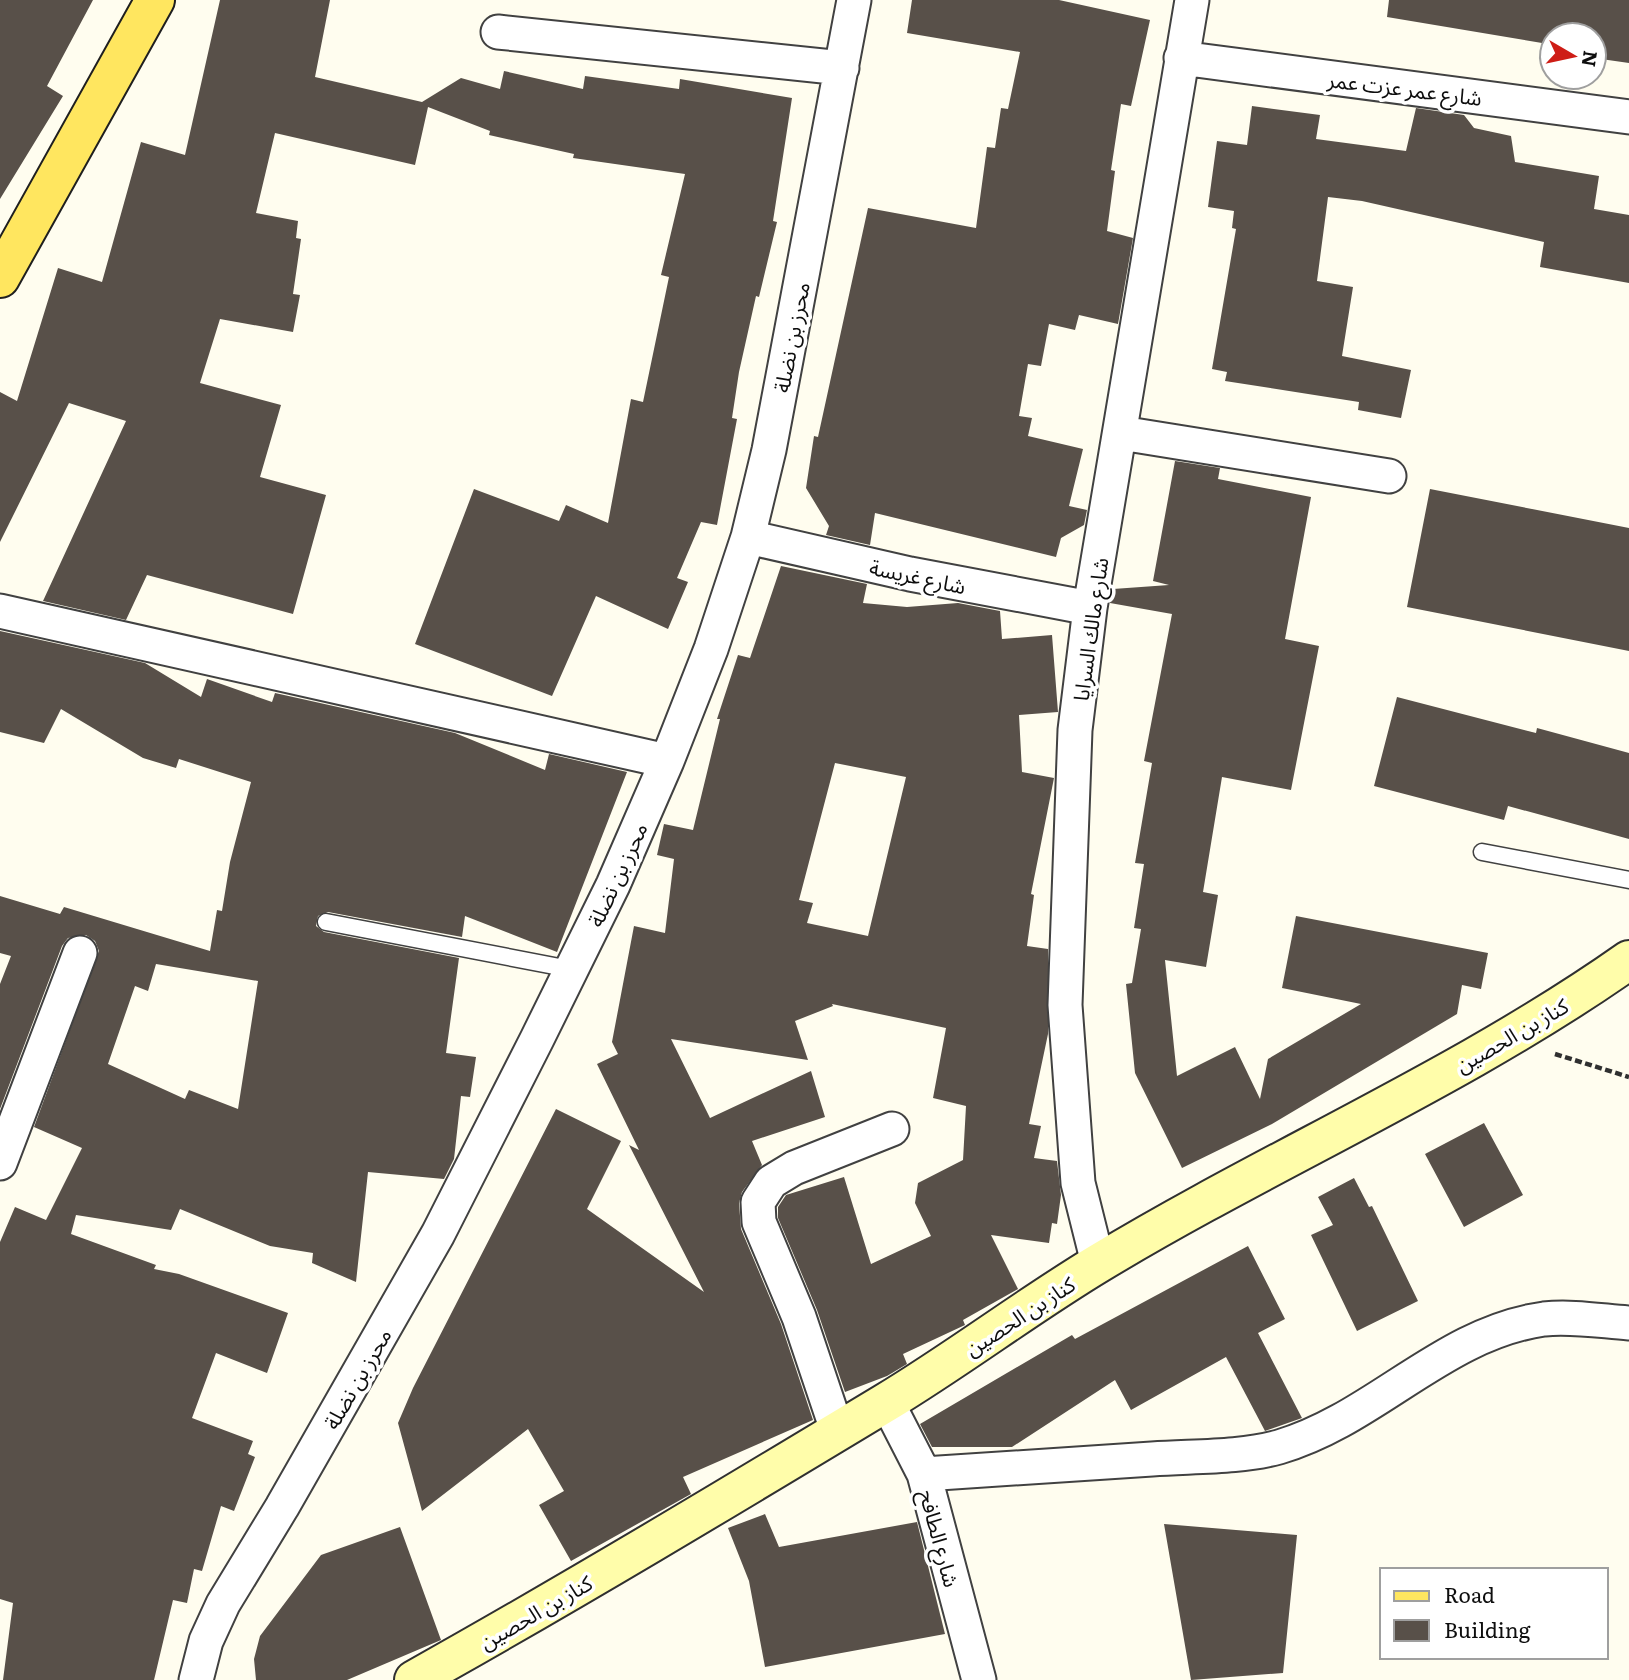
<svg xmlns="http://www.w3.org/2000/svg" width="1629" height="1680" viewBox="0 0 1629 1680" font-family="Literata,'Noto Sans Arabic',serif">
	<style>
		.building { fill: #585049; fill-rule: evenodd }
		.lines { fill: none; stroke-linecap: round; stroke-linejoin: round }
		.lane-casing { stroke: #414141; stroke-width: 19 }
		.street-casing { stroke: #414141; stroke-width: 37 }
		.secondary-casing { stroke: #303030; stroke-width: 42 }
		.primary-casing { stroke: #1f1f1f; stroke-width: 42 }
		.path { stroke: #303030; stroke-width: 4.5; stroke-dasharray: 7 3.5; stroke-linecap: butt }
		.lane { stroke: #fff; stroke-width: 16 }
		.street { stroke: #fff; stroke-width: 33 }
		.secondary { stroke: #fffdaa; stroke-width: 38 }
		.primary { stroke: #ffe65f; stroke-width: 38 }
		.labels { text-anchor: middle; dominant-baseline: central; stroke-width: 7; stroke-linejoin: round; paint-order: stroke }
		.street-label { font-size: 21px; fill: #0e0e0e; stroke: #fff }
	</style>
	<rect width="100%" height="100%" fill="#fffdef"/>
	<path class="building" d="M0,0H93L47,86L63,96L0,199Z
		M220,0H330L315,77L422,102L461,78L500,89L504,71L583,89L585,76L679,89L680,79L792,98L773,221L777,222L759,297L756,296L739,372L732,418L737,419L717,525L701,522L677,578L688,582L668,629L596,596L552,696L415,644L474,489L559,521L566,505L608,523L631,399L643,402L669,277L661,275L685,174L573,158L574,154L489,135L490,131L428,107L415,165L275,133L256,213L298,221L296,238L301,239L293,294L300,295L293,332L220,319L200,383L281,405L260,477L326,495L293,614L147,575L126,620L43,601L126,421L69,403L0,542V392L17,401L58,268L102,282L141,142L185,155Z
		M912,0H1059L1150,20L1131,106L1121,104L1111,170L1115,171L1107,231L1133,238L1118,324L1079,315L1075,330L1049,324L1041,366L1028,364L1019,416L1032,418L1028,436L1083,449L1069,506L1087,510L1084,525L1061,538L1056,557L875,513L870,545L826,535L829,526L806,488L814,436L818,437L868,208L976,228L987,147L995,148L1001,108L1008,109L1020,52L907,33Z
		M1389,0H1629V63L1594,58V35H1552V52L1541,51L1542,43L1387,17Z
		M1252,106L1320,115L1316,139L1406,151L1416,108L1464,115L1474,128L1511,136L1515,162L1599,176L1594,209L1629,215V283L1540,267L1544,242L1362,201L1328,197L1317,281L1353,287L1342,356L1411,370L1401,418L1358,410L1359,402L1225,381L1227,372L1212,369L1236,229L1232,228L1234,211L1208,207L1217,141L1247,145Z
		M1175,461L1220,468L1218,479L1311,497L1285,639L1319,646L1291,790L1222,777L1203,892L1218,895L1206,967L1165,960L1177,1076L1235,1047L1260,1099L1268,1059L1361,1004L1282,988L1296,916L1488,953L1481,989L1462,985L1457,1014L1272,1124L1182,1168L1135,1073L1126,984L1132,983L1141,929L1134,928L1144,864L1135,863L1152,763L1144,761L1172,614L1110,603L1113,589L1169,585L1153,581Z
		M1430,489L1629,528V651L1407,607Z
		M781,566L867,584L863,603L907,607L958,603L1000,611L1002,639L1052,635L1058,712L1019,715L1022,772L1054,778L1031,894L1034,895L1027,946L1048,949V1034L1029,1124L1041,1126L1034,1158L1057,1161L1061,1195L1057,1224L1052,1223L1049,1243L991,1235L1018,1289L963,1320L965,1325L903,1354L907,1364L887,1376L845,1392L817,1310L778,1218V1207L786,1195L844,1177L871,1264L931,1236L915,1203L918,1183L963,1160L966,1106L933,1098L946,1028L832,1004L833,1006L795,1021L808,1060L671,1039L710,1118L811,1071L825,1117L752,1141L762,1165L742,1192L739,1203L741,1229L781,1324L813,1420L683,1477L691,1494L571,1561L539,1505L564,1491L528,1429L422,1511L398,1423L413,1388L556,1109L621,1141L587,1209L704,1292L629,1145L639,1150L597,1064L618,1054L612,1042L634,926L665,933L674,859L657,855L664,824L693,830L720,719H717L738,655L750,658ZM835,763L906,777L868,936L807,923L813,903L799,900Z
		M0,631L145,663L201,697L207,679L272,702L275,693L455,733L545,770L549,754L627,772L557,952L465,916L462,937L328,912L318,916L316,926L324,932L459,958L446,1053L476,1057L470,1097L461,1096L454,1159L444,1179L368,1172L356,1282L312,1263L313,1253L270,1246L180,1209L171,1230L76,1215L71,1234L156,1265L154,1269L179,1274L288,1313L267,1373L216,1353L192,1418L253,1441L248,1454L255,1457L234,1511L221,1506L202,1571L194,1569L187,1603L173,1600L154,1680H3L13,1603L0,1599V1242L15,1207L46,1220L82,1148L34,1127L99,951L95,941L86,935L68,938L62,946L0,1109V984L11,956L0,953V896L60,914L64,907L210,951L217,910L222,911L230,862L251,782L179,759L176,768L143,758L61,709L44,743L0,732ZM156,964L258,981L238,1109L189,1090L185,1099L108,1064L135,986L148,991Z
		M1397,697L1536,733L1537,728L1629,753V839L1508,806L1504,820L1374,786Z
		M1484,1123L1523,1195L1464,1227L1425,1154Z
		M1354,1178L1369,1207L1372,1206L1418,1301L1357,1331L1311,1235L1333,1225L1318,1197Z
		M1248,1246L1285,1319L1258,1333L1302,1418L1265,1431L1226,1357L1131,1410L1115,1380L1012,1447H932L920,1424L1072,1335L1075,1339Z
		M765,1514L779,1547L917,1522L945,1634L765,1667L749,1581L728,1528Z
		M1164,1524L1297,1535L1283,1673L1191,1680Z
		M400,1527L441,1640L347,1680H256L254,1659L260,1636L321,1555Z"/>
	<g class="lines">
		<g class="lane-casing">
			<path id="lane" d="M1482,852L1629,880
				M326,922L570,969"/>
		</g>
		<g class="street-casing">
			<path id="street" d="M498,32L842,68
				M1181,58L1629,117
				M1121,433L1389,476
				M748,537L910,574L1090,608
				M0,611L667,761
				M0,1163L80,953
				M1098,1263L1078,1183L1065,1005L1075,730L1090,608L1192,0
				M887,1402L924,1474L979,1680
				M837,1430L799,1317L759,1222L758,1202L771,1182L794,1168L892,1129
				M924,1474C1000,1469 1076,1464 1152,1459C1193,1456 1239,1458 1279,1447C1375,1419 1443,1333 1544,1319C1572,1316 1601,1321 1629,1323
				M196,1680L206,1641L223,1604L282,1507L438,1234L537,1039L613,885L667,761L711,649L748,537L769,450L854,0"/>
		</g>
		<g class="secondary-casing">
			<path id="secondary" d="M414,1680C573,1591 729,1497 885,1403C958,1359 1026,1307 1099,1263C1273,1158 1463,1077 1629,960"/>
		</g>
		<g class="primary-casing">
			<path id="primary" d="M0,278L155,0"/>
		</g>
		<path class="path" d="M1555,1054L1629,1077"/>
		<use href="#lane" class="lane"/>
		<use href="#street" class="street"/>
		<use href="#secondary" class="secondary"/>
		<use href="#primary" class="primary"/>
	</g>
	<g class="labels">
		<g class="street-label">
			<text transform="translate(1405 87) rotate(7)">شارع عمر عزت عمر</text>
			<text transform="translate(790 337) rotate(-79)">محرز بن نضلة</text>
			<text transform="translate(918 575) rotate(12)">شارع غريسة</text>
			<text transform="translate(1089 629) rotate(-82)">شارع مالك السرايا</text>
			<text transform="translate(616 874) rotate(-65)">محرز بن نضلة</text>
			<text transform="translate(1511 1034) rotate(-30)">كناز بن الحصين</text>
			<text transform="translate(1019 1315) rotate(-33)">كناز بن الحصين</text>
			<text transform="translate(356 1378) rotate(-60)">محرز بن نضلة</text>
			<text transform="translate(941 1538) rotate(75)">شارع الطافح</text>
			<text transform="translate(535 1611) rotate(-30)">كناز بن الحصين</text>
		</g>
	</g>
	<rect x="1380" y="1568" width="228" height="91" fill="#ffffff" stroke="#9f9f9f" stroke-width="2"/>
	<rect x="1394" y="1591" width="35" height="10" fill="#ffe65f" stroke="#9f9f9f" stroke-width="2"/>
	<text x="1444" y="1603" font-size="21" fill="#0e0e0e">Road</text>
	<rect x="1394" y="1620" width="35" height="21" fill="#585049" stroke="#9f9f9f" stroke-width="2"/>
	<text x="1444" y="1638" font-size="21" fill="#0e0e0e">Building</text>
	<g transform="translate(1573 56) rotate(99)"><circle r="33" fill="#ffffff" stroke="#9f9f9f" stroke-width="2"/>
	<path d="M0-5L12 26L0 18L-12 26Z" fill="#ce1d16"/>
	<text y="-10" font-size="19" font-weight="bold" text-anchor="middle" fill="#0e0e0e">N</text>
	</g>
</svg>
